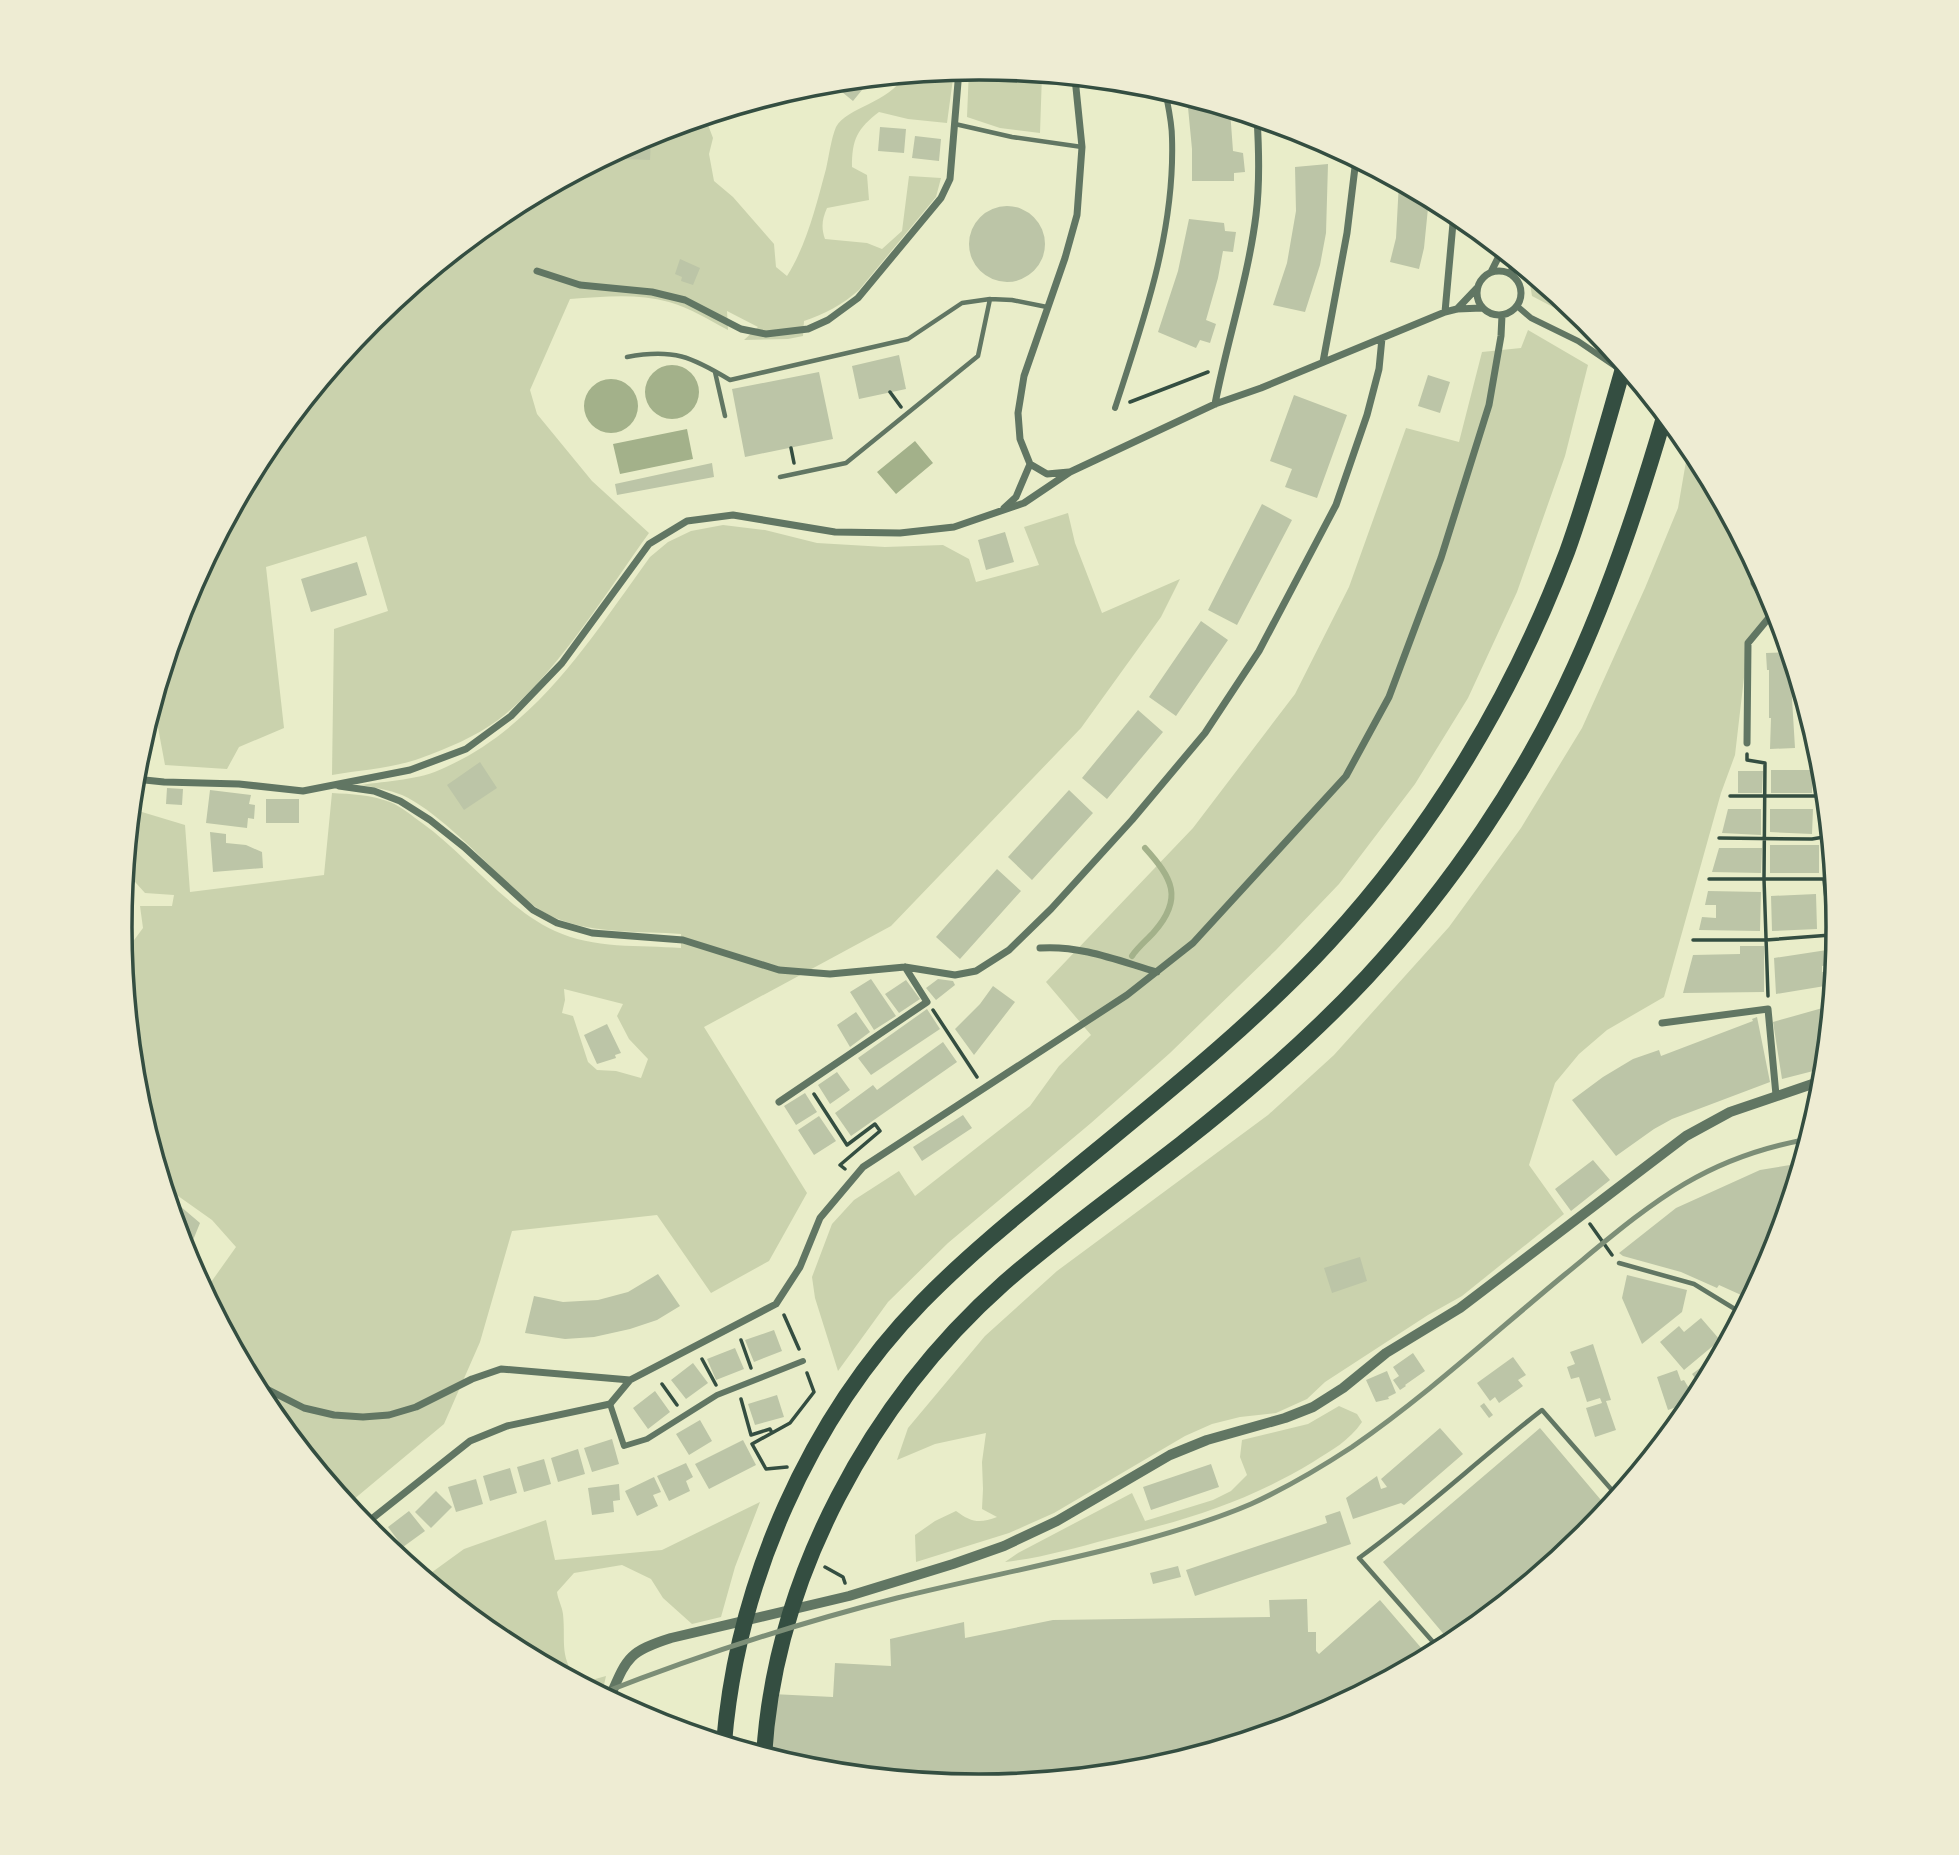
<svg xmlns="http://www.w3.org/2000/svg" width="1959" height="1855" viewBox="0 0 1959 1855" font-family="'Archivo Narrow',sans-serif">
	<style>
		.green { fill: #cad2ad; fill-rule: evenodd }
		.water { fill: #a3b18a }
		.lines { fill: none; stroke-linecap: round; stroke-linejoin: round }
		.stream { stroke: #a3b18a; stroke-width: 6 }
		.building { fill: #bcc5a7 }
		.path { stroke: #344e41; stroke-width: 3.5 }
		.service { stroke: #617663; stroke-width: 4.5 }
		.pedestrian { stroke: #617663; stroke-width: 6 }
		.minor { stroke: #617663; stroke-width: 7 }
		.tertiary { stroke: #617663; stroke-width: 10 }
		.motorway { stroke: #344e41; stroke-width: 16 }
		.rail { stroke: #7c8e77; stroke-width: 5 }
		.rim { fill: none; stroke: #344e41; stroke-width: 3.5 }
	</style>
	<rect width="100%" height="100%" fill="#e9edc9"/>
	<path class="green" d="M980,68L1042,74L1040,133L1000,128L967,117L969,69Z
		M954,71L947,123L908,119L879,112C857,129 852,139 852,167L867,175L869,200L827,208C822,219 821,228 825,239L867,243L882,249L902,231L909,176L941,178L936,197L859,290C842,305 825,314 804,321L803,336L788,339L744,340L758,327L727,311L728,330C709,320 690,308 669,302C636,293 603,297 570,299L530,390L537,414L592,481L649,533C607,591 555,677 498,720C475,737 448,748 421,758C394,768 361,770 332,775L334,629L388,611L366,536L266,567L284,728L239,747L227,769L165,765L157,722L149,720L186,598L265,450L372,320L502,213L651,134L705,117L713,138L709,154L714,181L733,197L774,244L776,267L787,276C807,244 816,206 826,169C829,156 831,139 836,127C847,107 889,103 904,76Z
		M1528,272L1587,320L1598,334L1597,338L1570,316L1532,296Z
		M1528,330L1588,365L1565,456L1517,592L1468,698L1415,784L1339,884L1276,950L1170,1053L1091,1123L948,1243L888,1302L838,1371L815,1298L812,1277L832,1224L854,1200L899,1171L915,1196L1030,1106L1059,1066L1091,1035L1046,982L1193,828L1295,694L1349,587L1406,428L1459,442L1482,352L1521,348Z
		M1689,444L1754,563V583L1772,614L1748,643L1735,755L1721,793L1664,997L1607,1030L1579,1054L1555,1083L1529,1165L1564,1214L1462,1296L1428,1315L1325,1382L1307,1399L1276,1413L1240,1417L1212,1424L1185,1436L1054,1513L1009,1533L916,1562L915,1535L935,1521L956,1511C971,1522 979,1524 997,1517L982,1509L983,1489L982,1462L986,1433L935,1444L897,1460L908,1428L985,1336L1057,1271L1268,1115L1334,1055L1449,927L1521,828L1582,728L1645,588L1678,508Z
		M1068,513L1075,543L1102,613L1180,579L1161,617L1081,728L891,926L704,1027L807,1193L769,1261L711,1293L657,1215L512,1231L480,1342L444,1424L347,1505L265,1405L201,1286L209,1285L236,1247L212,1220L164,1186L137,1095L123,955L143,928L140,906H172L174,895L145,893L126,872L132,809L185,825L190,892L324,875L332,793C351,794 372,795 390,802C402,807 412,816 422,823C467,855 505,908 555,931C593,949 640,945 681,948V934C641,931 596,934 558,919C534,910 516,891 498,874C475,851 432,808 402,795C389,790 374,787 361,785C387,781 420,780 444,768C539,725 591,638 650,557L668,542L691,531L723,525L765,530L817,543L885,547L943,545L969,559L976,582L1039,565L1024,527ZM564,989L623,1004L617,1016L629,1039L648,1059L641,1078L616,1071L597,1070L588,1062L573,1016L562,1013L565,1000Z
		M1339,1406L1357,1414L1362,1422C1349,1441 1332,1450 1313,1462C1245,1503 1185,1520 1109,1539C1075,1548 1041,1558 1005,1562L1018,1553L1132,1493L1145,1521L1213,1500L1231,1491L1247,1475L1240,1457L1242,1440L1308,1424Z
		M760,1502L735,1567L721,1617L692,1624L663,1598L651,1579L622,1565L574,1573L557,1592C558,1600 562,1606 563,1614C566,1643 558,1659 581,1683L606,1676L604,1685L593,1691L502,1642L424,1578L464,1549L546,1520L555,1560L662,1550Z"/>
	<path class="water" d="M645 392a27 27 0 1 1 54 0a27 27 0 1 1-54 0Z
		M584 406a27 27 0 1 1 54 0a27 27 0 1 1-54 0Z
		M687,429L693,459L620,474L613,444Z
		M915,441L933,463L896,494L877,472Z"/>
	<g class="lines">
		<path class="stream" d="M1132,956C1138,947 1147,940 1154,932C1184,898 1172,878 1145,848"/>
	</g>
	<path class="building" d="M871,79L853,101L831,83Z
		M1187,97L1230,110L1233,151L1243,153L1245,172L1234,173V181H1192V149Z
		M880,127L906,129L904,153L878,151Z
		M915,136L941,139L939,161L912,158Z
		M645,137H651L650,160L623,159L624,148Z
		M1328,164L1326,233L1320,265L1305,312L1273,305L1287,263L1296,211L1295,167Z
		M1399,182L1429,198L1424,248L1419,269L1390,262L1396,238Z
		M969 244a38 38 0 1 1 76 0a38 38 0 1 1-76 0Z
		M1189,219L1224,223L1225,231L1236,232L1233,252L1223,251L1218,278L1206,320L1216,324L1210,343L1200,340L1196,348L1158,332L1178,271Z
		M680,259L700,268L693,285L681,281L682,277L675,274Z
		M899,355L906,389L859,399L852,366Z
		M819,372L833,439L745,457L732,389Z
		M1428,375L1450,382L1440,413L1418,406Z
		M1294,395L1347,415L1317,498L1285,487L1292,469L1270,461Z
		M712,463L714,477L617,495L615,484Z
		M1262,504L1292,520L1237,625L1208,610Z
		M1005,532L1014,562L986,570L978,540Z
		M357,562L367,595L311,612L301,579Z
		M1201,621L1228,640L1176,716L1149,697Z
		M1790,652L1793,680L1791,682L1795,748L1770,749L1771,718H1769V670H1767L1766,653Z
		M1138,710L1163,732L1107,799L1082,778Z
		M480,762L497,788L464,810L447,785Z
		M1771,770H1812V793H1771Z
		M1738,771H1763L1762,793H1738Z
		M167,788L183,789L182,805L166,804Z
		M210,790L251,795L249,804L255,805L254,819L248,818L247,828L206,823Z
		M1069,790L1093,813L1032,880L1008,857Z
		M266,799H299V823H266Z
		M1728,809H1761V835L1722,833Z
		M1770,809H1813L1812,834L1770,832Z
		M210,832L226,834V843L246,845L262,852L263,868L213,872Z
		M1770,845H1819V873H1770Z
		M1719,848H1762L1761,873L1712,872Z
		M997,869L1021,891L960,959L936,937Z
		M1708,891L1761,892L1760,931L1699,930L1702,917L1716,918V905H1705Z
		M1816,894L1817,929L1772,931L1771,896Z
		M1740,946H1764V992L1683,993L1693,955L1740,954Z
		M1827,950L1829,965L1822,966V972L1829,971L1831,985L1776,994L1774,958Z
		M871,979L896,1016L874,1030L850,992Z
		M938,979L953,981L955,985L936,1000L926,988Z
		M906,980L920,999L899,1013L885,994Z
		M993,986L1015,1002L974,1055L955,1029L980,1004Z
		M1826,1007L1829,1024L1825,1068L1782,1079L1773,1022Z
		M927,1009L940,1029L871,1075L858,1058Z
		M856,1012L870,1032L850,1047L837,1025Z
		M1757,1017L1770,1082L1672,1119L1654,1129L1616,1156L1572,1100L1603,1077L1633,1059L1659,1050L1661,1056L1753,1021L1752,1019Z
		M607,1024L621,1053L615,1055L616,1058L597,1064L584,1035Z
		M943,1042L957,1062L851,1136L835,1113L873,1085L877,1090Z
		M837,1072L850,1090L830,1104L818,1085Z
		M805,1093L817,1112L796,1125L784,1106Z
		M963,1115L972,1128L922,1161L913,1147Z
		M819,1116L836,1141L814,1155L798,1130Z
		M1593,1160L1610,1180L1571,1211L1555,1189Z
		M1802,1163L1773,1257L1750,1299L1719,1285L1717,1288L1681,1272L1623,1256L1619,1253L1676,1208L1760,1170Z
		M167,1195L200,1223L189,1250L182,1244Z
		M1360,1257L1367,1281L1332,1293L1324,1268Z
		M658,1274L680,1306L657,1320L630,1329L594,1337L565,1339L525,1333L534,1296L563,1302L598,1300L628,1292Z
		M1627,1275L1687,1290L1682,1312L1642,1344L1622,1298Z
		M1701,1318L1720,1340L1684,1370L1660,1342L1679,1326L1684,1332Z
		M774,1330L782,1351L754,1362L745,1340Z
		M1593,1344L1611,1400L1606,1401L1616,1430L1595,1437L1586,1408L1602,1403L1600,1398L1587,1402L1579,1377L1571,1379L1567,1367L1575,1364L1570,1352Z
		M735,1348L744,1369L716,1380L707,1359Z
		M1413,1353L1425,1371L1405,1385L1406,1386L1400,1390L1393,1380L1399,1376L1393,1367Z
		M1513,1357L1526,1375L1518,1380L1523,1386L1499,1403L1495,1397L1490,1401L1477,1383Z
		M693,1363L708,1383L686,1399L671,1380Z
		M1707,1363L1713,1370L1698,1398L1694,1394L1702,1387L1692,1374Z
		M1677,1370L1681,1381L1684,1380L1690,1390L1693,1401L1668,1410L1657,1377Z
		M1387,1371L1396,1393L1388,1397L1389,1399L1376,1402L1366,1380Z
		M655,1391L670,1412L648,1429L633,1408Z
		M777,1395L784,1417L755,1425L748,1404Z
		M1484,1403L1493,1415L1489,1418L1480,1406Z
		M700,1420L712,1441L689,1455L676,1434Z
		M1440,1428L1463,1454L1404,1505L1401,1503L1353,1519L1346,1498L1377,1476L1381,1489L1387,1487L1381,1479Z
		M1540,1428L1606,1506L1588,1522L1593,1528L1587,1535L1452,1644L1383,1562Z
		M612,1439L619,1464L592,1472L584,1448Z
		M743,1440L756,1465L709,1489L695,1464Z
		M578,1449L585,1474L558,1482L551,1458Z
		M544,1459L551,1484L524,1492L517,1467Z
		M686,1463L693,1477L686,1481L690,1491L669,1501L657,1476Z
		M1211,1464L1219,1487L1151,1510L1143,1487Z
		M510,1468L517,1493L490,1501L483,1476Z
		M654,1477L661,1492L653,1495L658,1506L637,1516L625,1491Z
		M476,1479L483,1504L456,1512L448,1487Z
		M619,1484L620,1500L613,1501L614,1512L592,1515L588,1488Z
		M436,1491L452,1507L431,1528L415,1512Z
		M409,1511L425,1531L403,1547L388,1527Z
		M1340,1511L1351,1544L1195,1596L1186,1570L1327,1523L1325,1516Z
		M1178,1566L1181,1577L1153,1584L1150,1573Z
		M1307,1599L1308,1632H1316V1651L1319,1654L1380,1600L1429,1657L1308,1721L1147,1770L979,1787L811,1770L770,1757L772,1694L833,1697L835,1663L891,1666L890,1639L964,1622L965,1638L1053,1620L1270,1617L1269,1600Z
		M676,1728L699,1729V1736L676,1729Z"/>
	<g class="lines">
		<path class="path" d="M890,392L901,407
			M1130,402L1208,372
			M791,448L794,463
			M1747,754V760L1765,763L1764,879L1768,996
			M1730,796H1823
			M1829,825L1826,826L1829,833
			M1719,838L1812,839L1830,836
			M1709,879H1832L1829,836
			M1824,880L1829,927
			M1693,940H1766L1831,935
			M1837,943L1831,935L1829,927L1838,917
			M933,1010L977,1077
			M814,1094L847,1145L875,1124L880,1131L840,1165L845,1169
			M1590,1224L1612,1255
			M784,1315L799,1349
			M741,1340L751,1368
			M702,1359L716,1385
			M662,1384L677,1405
			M741,1399L751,1435L770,1429L772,1433
			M787,1467L766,1469L752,1444L790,1423L814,1392L807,1373
			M825,1567L843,1577L845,1583"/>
		<path class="service" d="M955,124L1012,137L1082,147
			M627,357C673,348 692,357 730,380L908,339L962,303L990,299L1012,300L1047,307
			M715,372L725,416
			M780,477L846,463L978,356L990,299
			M1619,1263L1694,1284L1743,1314
			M1441,1651L1359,1558C1423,1512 1480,1458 1542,1410L1618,1497"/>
		<path class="pedestrian" d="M1517,306L1531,318L1578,341L1637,381
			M1115,408C1144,319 1175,232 1172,138C1172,122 1168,106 1165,90
			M610,1404L624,1446L647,1439L717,1395L803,1361"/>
		<path class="minor" d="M1512,258V275
			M1477 293a22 22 0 1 1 44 0a22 22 0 1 1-44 0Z
			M537,271L580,285L652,292L685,300L741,329L766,334L808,329L828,320L858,298L941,198L950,179L959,70
			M1491,272L1502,250
			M1457,309L1477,288
			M1445,312L1454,212
			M1323,362L1347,233L1356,159
			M1215,404C1227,341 1248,279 1256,215C1260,183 1259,150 1257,118
			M1069,472L1047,474L1030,464L1020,439L1018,413L1024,376L1065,258L1077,215L1082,147L1075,78
			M1004,508L1016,497L1030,464
			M1754,563V583L1772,614
			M1811,738L1812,752H1820
			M1747,743L1748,643L1772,614
			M135,779L164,782L239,784L303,791L410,770L466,749L511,716L562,663L649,544L687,521L733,515L835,532L900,533L954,527L1024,503L1070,472L1215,404L1261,388L1445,312L1457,309L1482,308
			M339,786L374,791L400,801L430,820L464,847L533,910L557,923L592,933L683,940L779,970L830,974L905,967L955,975L976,971L1009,950L1051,909L1132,820L1205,733L1259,651L1336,505L1367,415L1379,369L1382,338
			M1040,948C1081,945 1119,961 1157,972
			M1662,1023L1768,1009L1776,1095
			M779,1102L927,1002L905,967
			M253,1382L304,1408L334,1415L363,1417L389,1415L416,1407L472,1379L501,1369L630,1380L776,1304L800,1267L820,1218L863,1167L1127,995L1193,943L1346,776L1389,697L1441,558L1489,405L1501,336L1502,315
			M364,1525L470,1441L507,1426L610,1404L630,1380"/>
		<path class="tertiary" d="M609,1699C627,1658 627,1652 671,1638L849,1596L953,1564L1004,1546L1057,1521L1170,1455L1207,1440L1285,1418L1313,1407L1343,1388L1386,1353L1460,1308L1686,1136L1730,1112L1824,1080"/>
		<path class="motorway" d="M724,1743C737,1583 809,1418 922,1302C966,1257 1014,1218 1063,1178C1154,1103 1249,1029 1329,942C1433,829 1513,695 1567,552C1589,491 1606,428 1624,365
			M764,1756C775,1577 871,1401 1004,1283C1060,1234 1122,1190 1181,1144C1246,1093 1310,1038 1367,977C1451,886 1524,779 1575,666C1612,585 1640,500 1665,414"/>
		<path class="rail" d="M600,1694C697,1656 795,1624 897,1598C974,1579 1052,1564 1129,1544C1170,1533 1212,1521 1251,1504C1286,1488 1320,1468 1352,1447C1426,1396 1494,1333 1563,1276C1646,1208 1699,1158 1809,1139"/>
	</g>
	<path d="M0 0H1959V1855H0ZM132 927a847 847 0 1 1 1694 0a847 847 0 1 1-1694 0Z" fill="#eeecd3" fill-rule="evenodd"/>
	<path class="rim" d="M132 927a847 847 0 1 1 1694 0a847 847 0 1 1-1694 0Z"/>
</svg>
